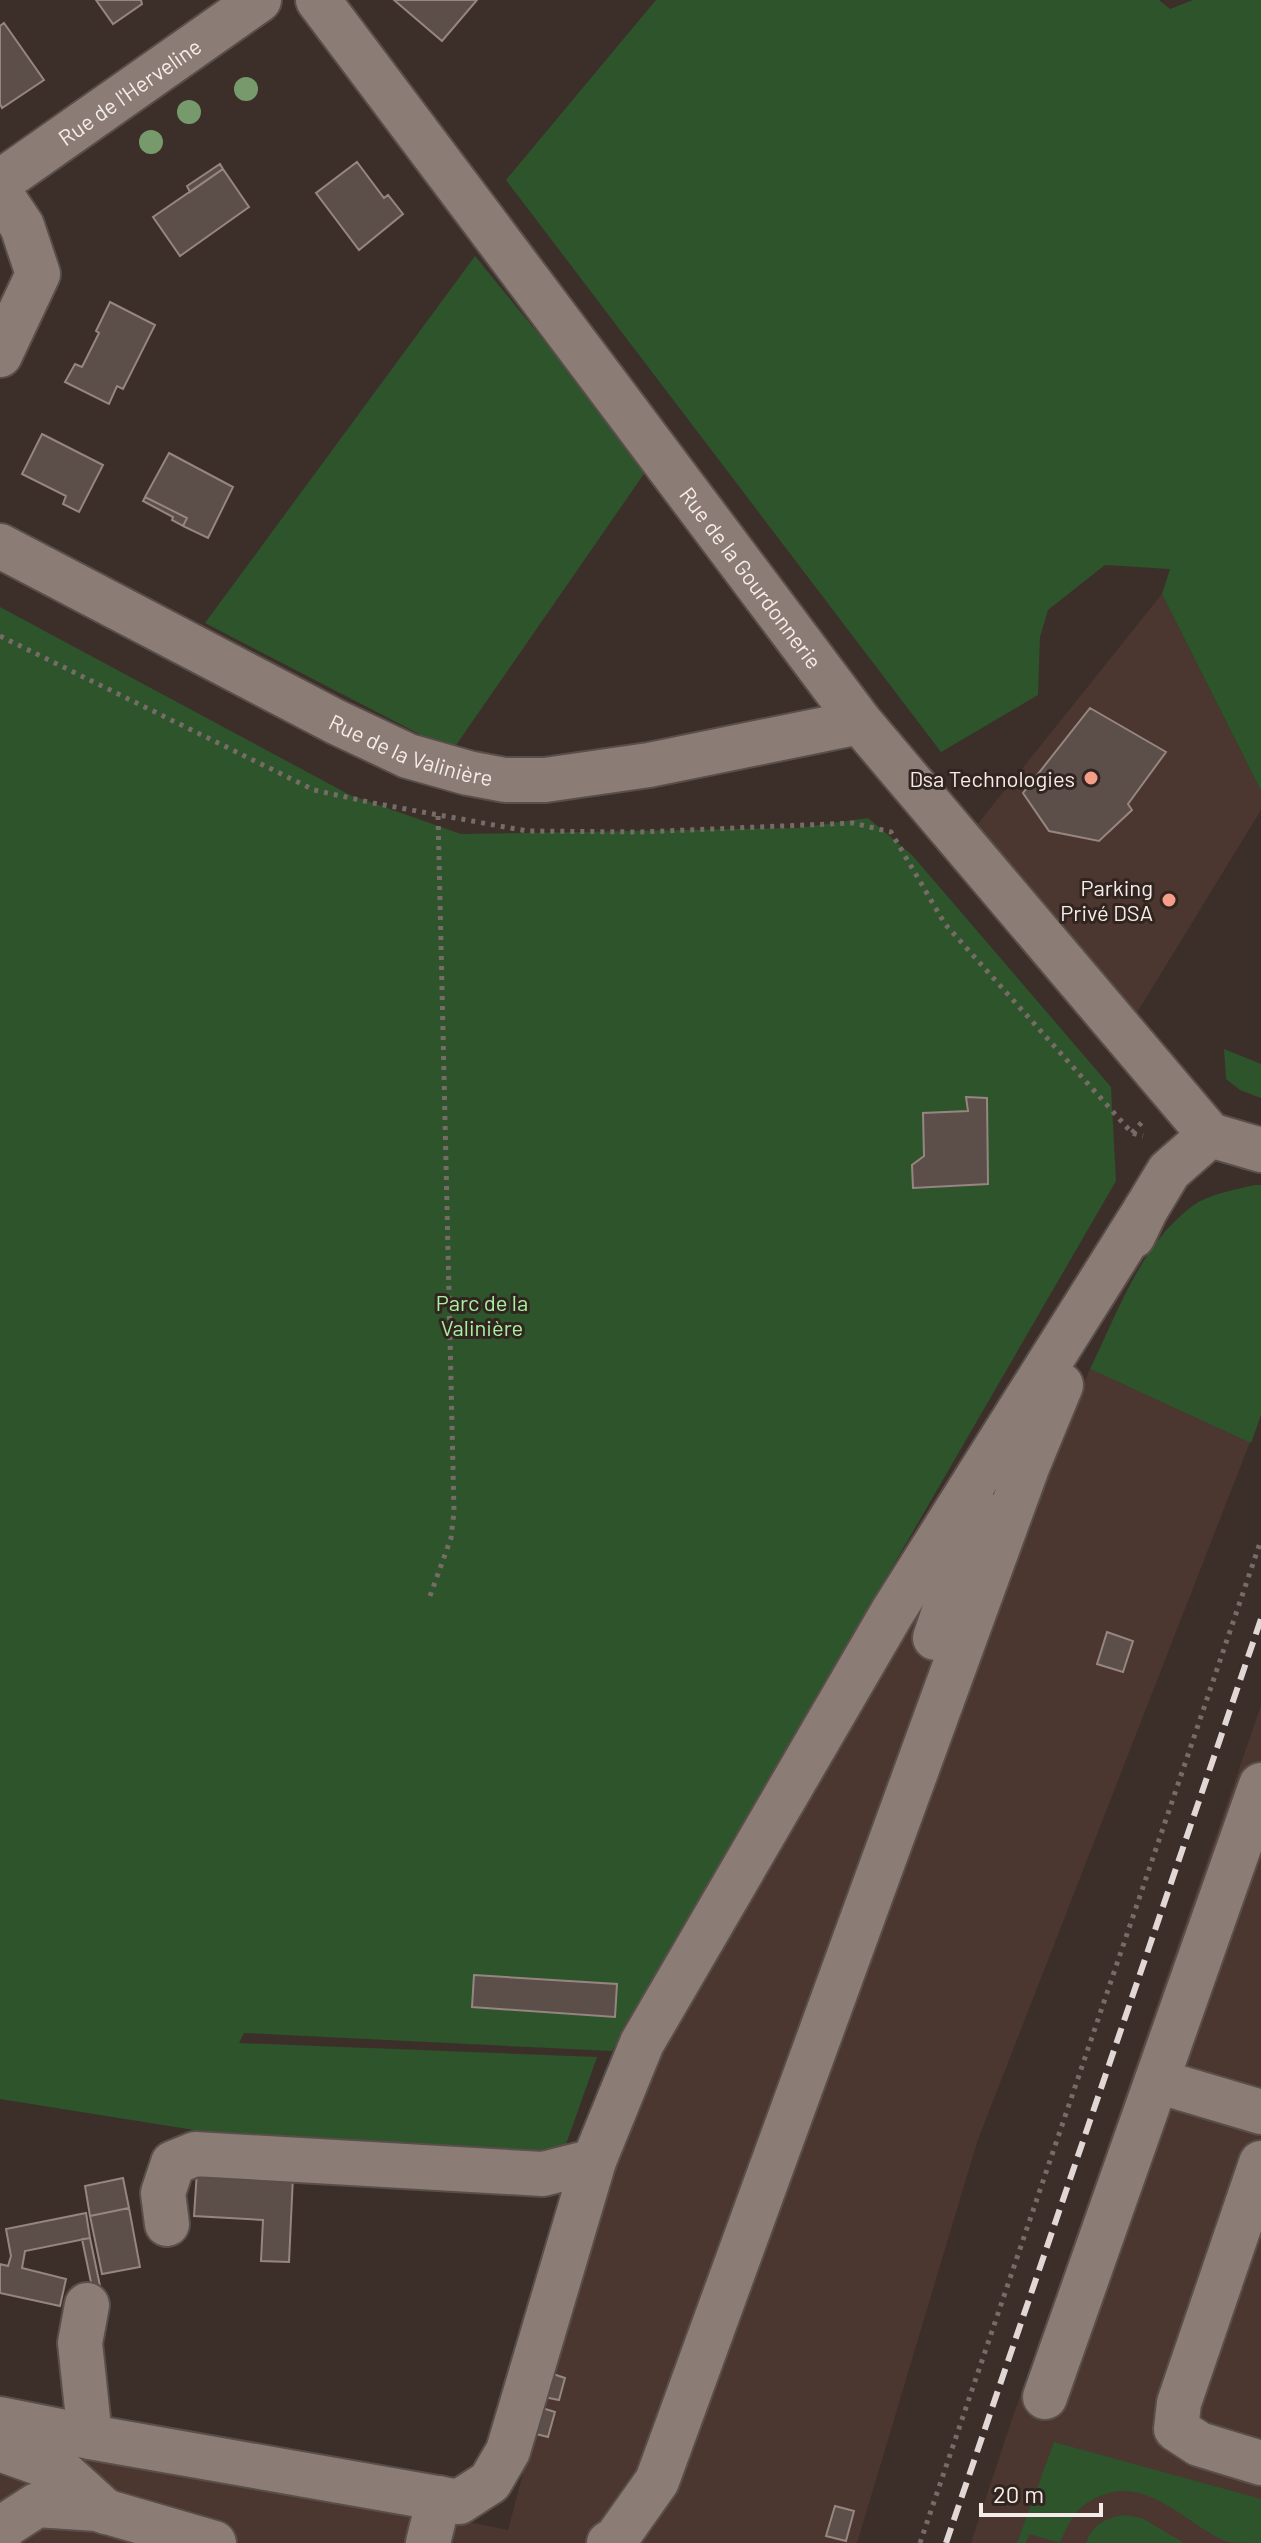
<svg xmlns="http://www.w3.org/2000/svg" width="1261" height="2543" viewBox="0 0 1261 2543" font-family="Barlow,sans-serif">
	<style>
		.built { fill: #4b372f }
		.green { fill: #2d542b }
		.building { fill: #5c4e48; stroke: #968580; stroke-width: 2 }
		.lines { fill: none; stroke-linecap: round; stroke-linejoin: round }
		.minor-casing { stroke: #5a4e4a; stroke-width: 48 }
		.path { stroke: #776b67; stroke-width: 5; stroke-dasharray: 4 6; stroke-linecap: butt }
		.minor { stroke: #8b7c76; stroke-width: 44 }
		.rail { stroke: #e1d7d4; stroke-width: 6; stroke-dasharray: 16 8; stroke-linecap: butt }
		.tree { fill: #779a6d }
		.poi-dot { fill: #f49e89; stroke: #322520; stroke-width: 3 }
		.labels { text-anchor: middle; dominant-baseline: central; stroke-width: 6; stroke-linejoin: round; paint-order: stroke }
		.street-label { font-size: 22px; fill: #f5ece9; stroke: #322520 }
		.poi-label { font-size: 22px; fill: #f5ece9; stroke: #322520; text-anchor: end }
		.park-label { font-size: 22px; fill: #a8f1a3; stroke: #322520 }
	</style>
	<rect width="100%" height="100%" fill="#3c2f2a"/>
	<path class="built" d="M1162,594L1261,791V810L1133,1019L973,830Z
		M1090,1369L1250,1442L977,2142L857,2543H0V2427L508,2530L594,2207L654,2066L943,1567L1046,1471Z
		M1261,1706V2543H971L1011,2422Z"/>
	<path class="green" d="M656,0H1159L1170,9L1193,0H1261V791L1162,594L1170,569L1105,565L1048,610L1040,637L1038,695L941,752L506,180Z
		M475,256L648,468L452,751L205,623Z
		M0,607L350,795L461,834L798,828L868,818L912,855L1111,1087L1116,1181L612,2051L244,2033L239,2043L597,2057L563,2153L194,2130L0,2099Z
		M1224,1049L1261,1064V1098L1240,1090L1226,1079Z
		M1255,1185H1261V1415L1251,1443L1090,1369C1117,1314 1140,1246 1191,1207C1208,1194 1234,1190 1255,1185Z
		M1054,2442L1261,2499V2543C1250,2543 1234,2543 1225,2541C1187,2524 1148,2477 1103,2495C1078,2504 1070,2519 1060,2543L1029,2534L1026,2543H1017Z
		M1124,2515L1142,2518L1184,2543H1086C1093,2524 1105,2518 1124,2515Z"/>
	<path class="building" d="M96,0H141L142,4L113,24Z
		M394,0H477L442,41Z
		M4,23L44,80L2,108L0,104V26Z
		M357,162L384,198L388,195L403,214L359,250L316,193Z
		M220,164L223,169L190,192L187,186Z
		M223,169L249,207L180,256L153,217Z
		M110,302L155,325L123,389L117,386L109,404L65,382L75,364L82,367L99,333L96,331Z
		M42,434L103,465L79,512L63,504L66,496L22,474Z
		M169,453L233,487L208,538L183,526L187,518L145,497Z
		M145,497L187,518L183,526L172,520L173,517L143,501Z
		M1090,708L1166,752L1128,804L1132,810L1099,841L1049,831L1023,793Z
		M966,1097L987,1098L988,1184L913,1188L912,1165L924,1156L923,1113L968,1111Z
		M1107,1632L1133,1641L1123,1672L1097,1664Z
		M474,1975L617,1984L615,2017L472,2007Z
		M197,2171L293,2176L289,2262L261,2261L263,2220L194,2216Z
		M123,2178L129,2208L90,2216L85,2186Z
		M129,2208L140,2267L102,2274L90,2216Z
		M86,2213L90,2238L25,2251L22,2268L66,2279L60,2306L0,2293V2264L8,2266L11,2256L6,2229Z
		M90,2238L100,2286L92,2287L82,2239Z
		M550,2373L565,2378L559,2400L544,2397Z
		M539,2407L555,2412L548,2437L532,2433Z
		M835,2506L854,2511L846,2541L826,2536Z"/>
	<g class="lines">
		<g class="minor-casing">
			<g id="minor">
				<path id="s1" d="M318,0L860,722L1210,1135"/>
				<path id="s2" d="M0,182L259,0"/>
				<path d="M0,193L22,226L38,274L0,355"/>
				<path id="s3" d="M0,546L336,722L408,756L468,773L505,780H545L649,765L860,722"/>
				<path d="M1210,1135L1261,1150"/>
				<path d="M1133,1236L1146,1209L1169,1171L1210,1135"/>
				<path d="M935,1638L978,1510"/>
				<path d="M1157,2081L1261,2112"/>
				<path d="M1261,2163L1179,2403L1176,2429L1199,2444L1261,2463"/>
				<path d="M167,2224L163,2193L173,2163L195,2154L543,2174L594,2161"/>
				<path d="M87,2305L80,2343L90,2437"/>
				<path d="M1045,2397L1261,1785"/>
				<path d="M0,2419L90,2437L459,2502L490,2482L508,2451L594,2161L642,2043L892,1613L1146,1209"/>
				<path d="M0,2449L61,2471L106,2512"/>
				<path d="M0,2535L3,2527L37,2505L97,2509L214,2543"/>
				<path d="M428,2543L439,2498"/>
				<path d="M609,2543L616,2539L657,2481L1028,1465L1061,1385"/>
			</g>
		</g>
		<path class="path" d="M0,636L314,790L373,803L527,831L641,832L853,823L891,832L945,924L1132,1133L1143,1136
			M1132,1133L1145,1119
			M430,1596L451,1538L454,1512L438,814
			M920,2543L1261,1540"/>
		<use href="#minor" class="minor"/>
		<path class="rail" d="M946,2543L1261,1619"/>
	</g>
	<g class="tree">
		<circle cx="246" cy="89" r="12"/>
		<circle cx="189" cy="112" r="12"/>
		<circle cx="151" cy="142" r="12"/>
	</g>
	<g class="poi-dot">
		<circle cx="1091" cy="778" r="8"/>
		<circle cx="1169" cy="900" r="8"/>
	</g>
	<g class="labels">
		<g class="street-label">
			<text stroke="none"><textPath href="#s2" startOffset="158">Rue de l'Herveline</textPath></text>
			<text stroke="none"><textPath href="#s1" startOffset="722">Rue de la Gourdonnerie</textPath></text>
			<text stroke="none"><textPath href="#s3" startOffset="460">Rue de la Valinière</textPath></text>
		</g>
		<g class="poi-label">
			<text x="1075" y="778">Dsa Technologies</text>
			<text x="1153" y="887">Parking<tspan x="1153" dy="25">Privé DSA</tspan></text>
		</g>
		<g class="park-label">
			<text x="482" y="1302">Parc de la<tspan x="482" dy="25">Valinière</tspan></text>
		</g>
	</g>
	<path d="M981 2503v12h120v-12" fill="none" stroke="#f5ece9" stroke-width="4"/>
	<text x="993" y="2503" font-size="24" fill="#f5ece9" stroke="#322520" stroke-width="6" paint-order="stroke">20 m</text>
</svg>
